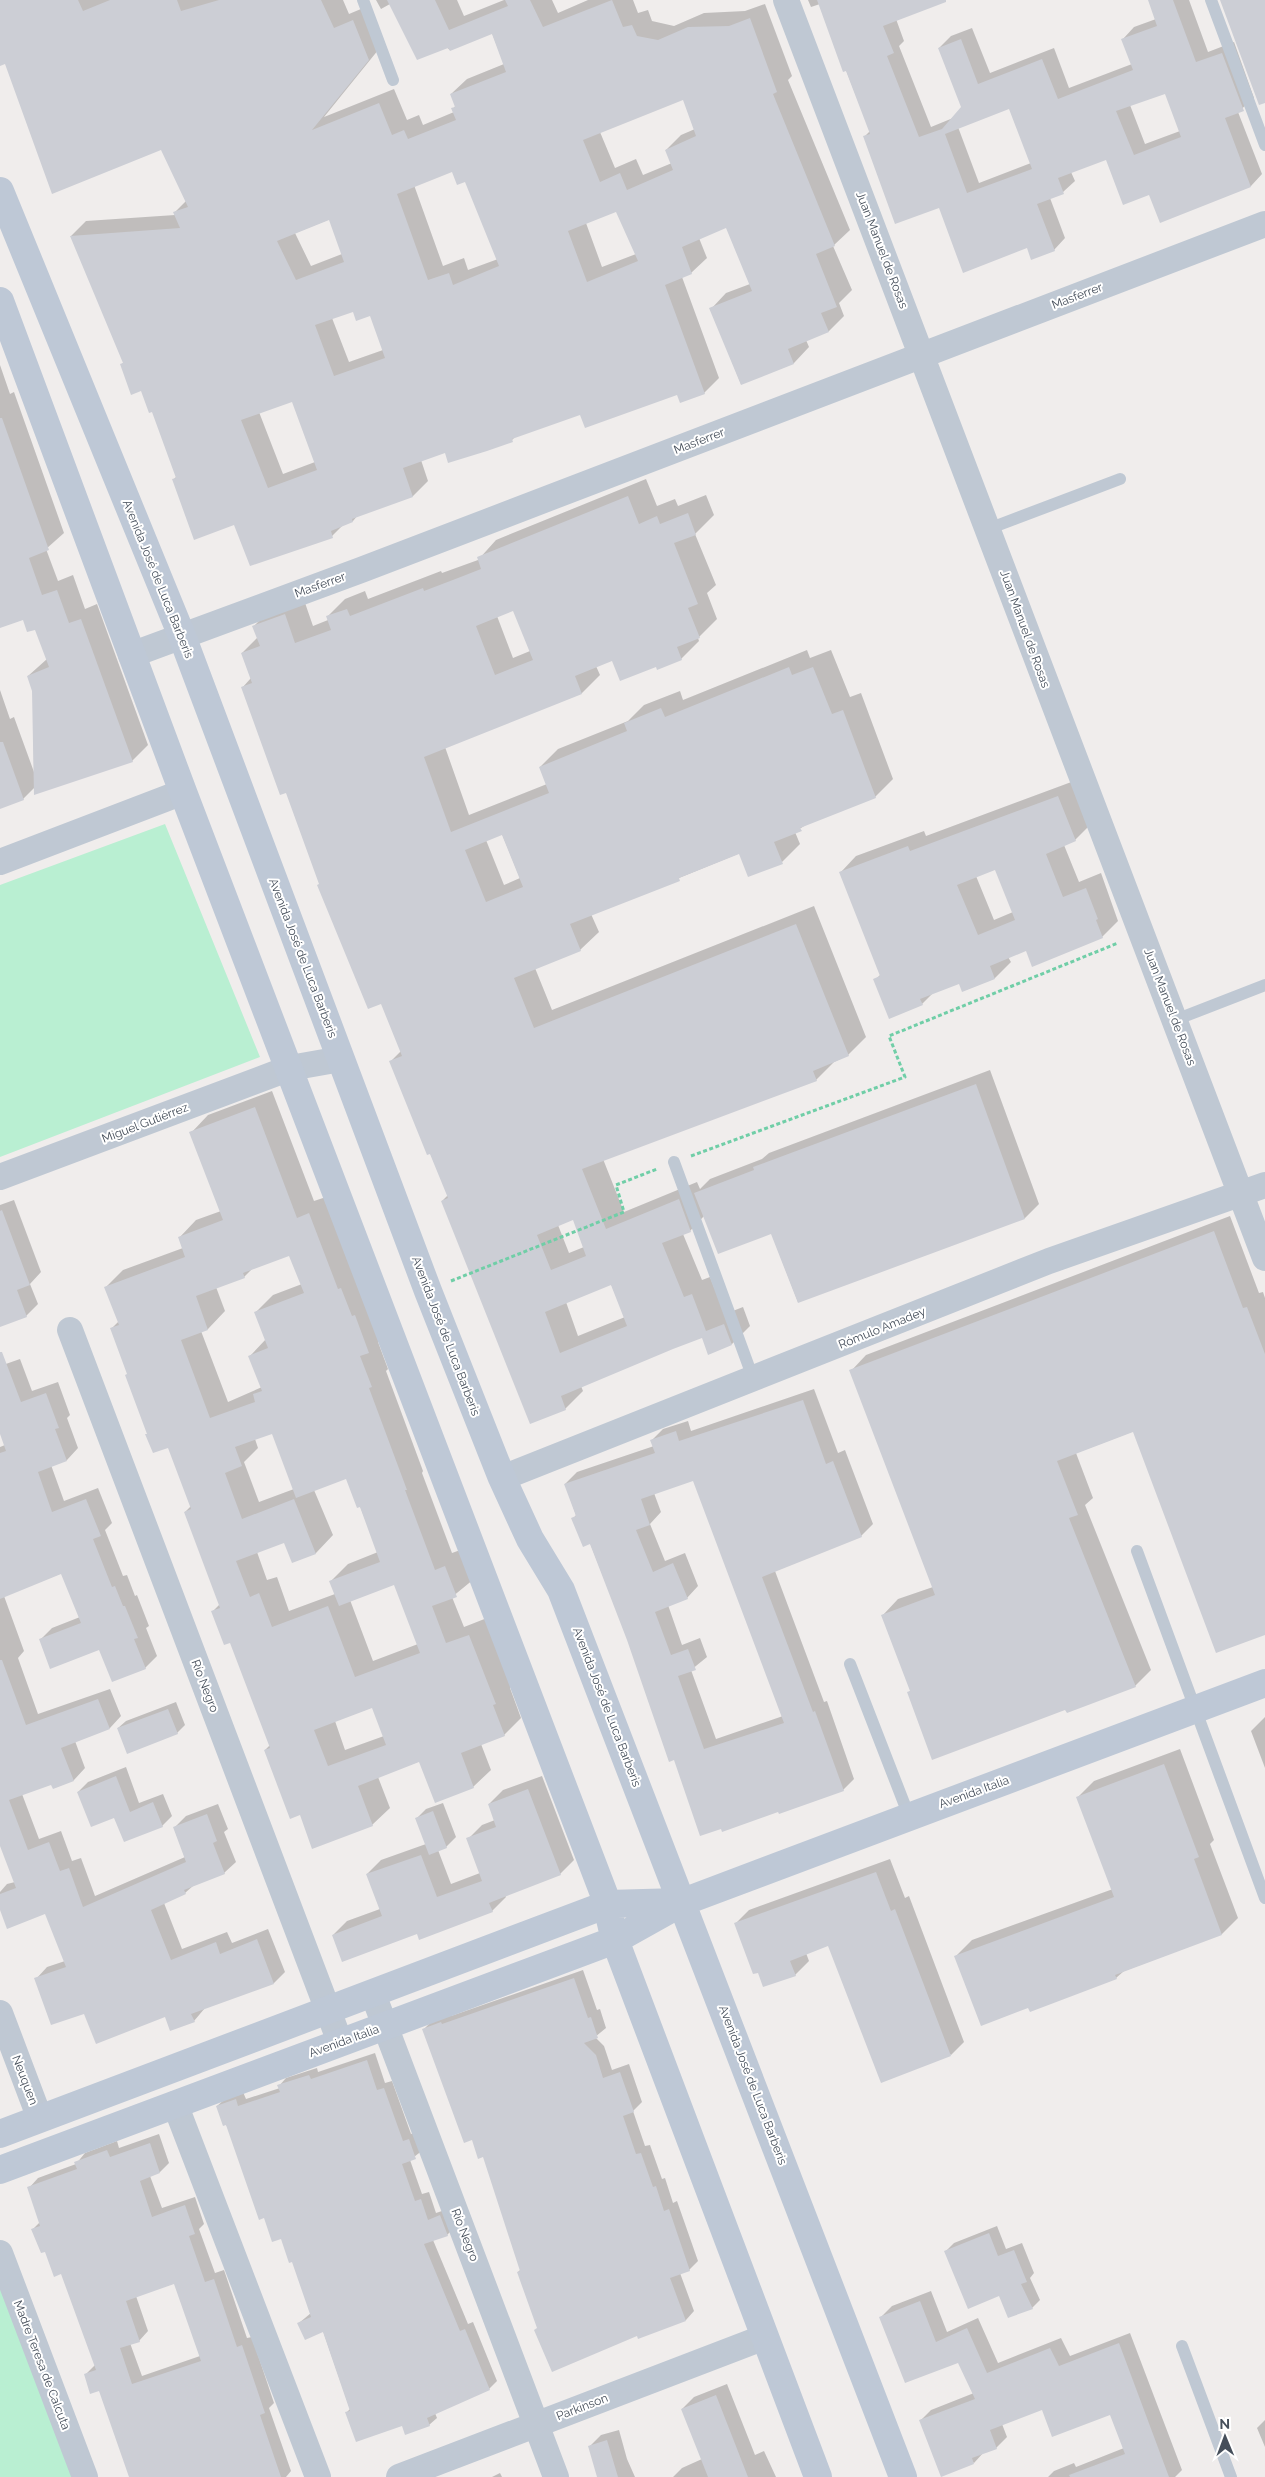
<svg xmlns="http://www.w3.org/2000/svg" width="1265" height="2477" viewBox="0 0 1265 2477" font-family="Raleway,sans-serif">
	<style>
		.green { fill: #b9efd2 }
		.shadow { fill: #0003; fill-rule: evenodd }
		.building { fill: #ccced5; fill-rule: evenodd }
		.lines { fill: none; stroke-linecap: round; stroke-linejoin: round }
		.path { stroke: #70cea7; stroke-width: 3; stroke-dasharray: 4 2.5; stroke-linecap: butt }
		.service { stroke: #bfc8d3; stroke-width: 12 }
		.minor { stroke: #bfc8d3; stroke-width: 26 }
		.secondary { stroke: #bec8d6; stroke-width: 28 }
		.labels { text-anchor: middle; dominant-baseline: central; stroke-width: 4; stroke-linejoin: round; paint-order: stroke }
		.street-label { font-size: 12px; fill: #454e5a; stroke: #fff }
	</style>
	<rect width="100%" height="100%" fill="#f0edec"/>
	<path class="green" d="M165,824L260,1057L0,1157V885Z
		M0,2282L76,2477H0Z"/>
	<path class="shadow" d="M0,0H343L349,14L368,6L383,44L324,117L394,89L407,120L419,115L423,125L454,112L453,109L456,105L451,94L467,79L504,64L492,33L450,50L390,4L381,9L376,0H457L464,16L504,0H552L558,13L588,0H633L638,13L648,10L652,21L674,26L704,13L745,11L765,4L792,76L788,80L850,230L833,246L852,290L839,303L844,316L829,331L806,340L809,347L794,363L741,384L711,309L726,293L750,284L726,226L699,238L707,258L691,273L682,277L719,378L704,393H677L581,413L516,436L512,440L445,452L421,460L428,481L413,496L358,515L353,521L344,524L332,536L235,523L173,480L177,476L152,410L142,390L122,364L124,362L71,236L86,221L175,215L174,213L186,201L162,149L0,46ZM684,98L695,129L681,135L666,150L672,163L643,175L636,159L615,168L600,132ZM452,170L466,181L498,259L468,270L464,258L443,266L414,185ZM617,210L636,254L602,267L586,223ZM330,219L342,254L311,266L295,233ZM353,310L371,315L383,350L349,362L332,318ZM293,400L315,462L283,474L259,412Z
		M808,0H931L896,19L904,41L899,46L931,127L953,118L963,108L939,48L951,36L972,28L990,73L1054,48L1069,88L1132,64L1123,39L1134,27L1156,19L1154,0H1189L1208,52L1234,42L1254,98L1238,112L1262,174L1251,186L1161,221L1150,194L1106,159L1071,172L1075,181L1063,192L1050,198L1065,238L1054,250L1028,246L940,206L864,137L870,131L820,4L811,7ZM1165,92L1180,131L1145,144L1130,105ZM1009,107L1031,163L979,183L958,127Z
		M0,365L10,394L14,392L64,533L46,549L58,581L73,575L85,609L97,604L148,745L132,761L35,787L23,799L0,808V690L10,719L14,717L34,772L33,691L28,676L47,659L36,628L24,619L0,627Z
		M646,479L657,506L675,499L678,506L706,495L714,515L695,534L716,585L707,593L717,619L698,638L699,641L681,659L657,665L613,660L596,666L600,675L582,693L445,747L469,815L547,784L540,767L558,749L628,721L644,705L680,691L683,700L807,650L810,658L831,650L850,697L861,693L893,779L875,797L807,824L795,832L800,844L782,862L740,853L591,914L599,932L580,950L535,968L552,1010L814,906L866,1037L848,1055L834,1062L816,1080L603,1159L624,1212L697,1182L700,1189L710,1179L762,1159L769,1153L990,1070L1039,1204L1025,1218L798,1302L771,1232L704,1216L690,1231L683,1234L702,1280L710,1277L725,1314L743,1307L750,1326L732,1344L702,1336L581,1386L583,1391L565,1409L442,1201L448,1195L391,1061L401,1051L382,1003L320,884L286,791L242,688L251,678L242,653L258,637L254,626L272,608L303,597L313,626L328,620L327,617L345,599L365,591L368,599L441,571L442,573L478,560L496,540ZM514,609L530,651L513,658L497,616ZM502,834L520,878L504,885L486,840ZM574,1219L584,1247L569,1253L558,1225ZM611,1284L625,1317L578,1336L566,1302Z
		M1074,781L1091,824L1075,840L1064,845L1079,882L1101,873L1118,921L1102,937L1027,950L1008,957L1011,962L995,978L963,991L959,982L934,992L922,1004L875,980L881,974L841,872L856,856L924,831L926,836ZM995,868L1013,912L994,920L976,876Z
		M272,1091L314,1201L326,1197L386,1334L378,1342L388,1369L386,1371L423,1471L422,1473L452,1553L463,1549L474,1579L452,1597L464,1627L487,1618L512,1685L510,1688L521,1718L504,1735L481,1744L491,1770L473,1787L420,1761L378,1777L390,1808L372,1825L301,1814L265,1750L270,1745L231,1641L213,1611L220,1604L185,1512L191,1506L169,1446L112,1328L119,1321L106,1287L123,1270L183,1248L179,1238L196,1220L221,1211L191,1133L208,1115ZM290,1254L302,1284L273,1295L256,1312L266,1339L250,1356L262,1387L228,1402L201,1331L208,1329L225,1311L216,1287L244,1277L252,1269ZM272,1432L294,1489L259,1502L244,1462L258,1448L255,1439ZM346,1477L360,1506L378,1552L348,1564L331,1581L335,1594L289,1611L277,1577L267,1580L257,1552L285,1541L293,1562L316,1553L333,1535L314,1490ZM395,1583L418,1644L373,1661L350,1600ZM373,1707L384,1736L345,1750L335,1721Z
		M14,1200L41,1272L30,1284L38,1304L26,1316L0,1326V1205Z
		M1230,1216L1259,1293L1263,1292L1265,1298V1634L1134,1431L1076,1453L1093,1498L1085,1505L1151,1670L1135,1686L1066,1708L908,1693L911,1690L883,1615L898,1599L933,1587L851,1371L866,1355Z
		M20,1359L32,1391L58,1382L70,1415L67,1418L78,1448L67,1460L51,1465L64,1501L98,1488L112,1523L105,1530L123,1576L127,1575L135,1596L137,1595L149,1626L146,1628L157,1656L145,1668L100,1648L41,1639L52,1628L80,1617L62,1573L4,1596L24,1651L18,1658L38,1714L110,1689L121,1716L110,1728L75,1741L85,1768L74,1780L54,1788L52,1783L22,1794L39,1839L61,1831L72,1861L81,1858L95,1896L185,1857L174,1828L186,1816L218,1804L228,1829L224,1832L236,1862L224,1873L194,1885L185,1893L164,1903L182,1949L227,1932L232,1943L268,1929L285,1972L274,1983L205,2008L194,2021L165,2016L85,2012L36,1979L47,1967L65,1961L46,1913L0,1907V1892L7,1884L15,1882L0,1842V1447L5,1445L0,1431V1366Z
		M814,1389L838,1453L845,1450L873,1524L861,1536L775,1571L824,1702L827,1701L854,1779L843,1790L675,1758L590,1543L573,1519L576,1515L565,1484L577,1472L654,1446L652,1440L663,1429L688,1421L691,1431ZM694,1479L783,1716L716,1739L691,1670L707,1657L700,1638L682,1645L668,1605L687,1598L698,1586L685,1553L665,1561L650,1524L661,1512L654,1493Z
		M176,1702L185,1725L177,1733L118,1728L126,1721Z
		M1265,1717V1768L1251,1731Z
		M1180,1749L1214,1840L1210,1844L1238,1918L1222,1934L1124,1971L1116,1978L1029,2007L956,1956L972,1940L1113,1889L1078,1797L1094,1781Z
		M126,1767L139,1803L163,1794L172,1816L162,1826L78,1792L88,1782Z
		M542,1776L574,1860L560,1874L505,1895L506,1897L492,1911L417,1933L333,1935L347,1921L380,1909L367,1874L381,1860L426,1844L416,1819L426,1809L443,1803L456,1837L446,1847L438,1850L451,1884L480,1873L468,1839L482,1825L495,1820L489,1804L503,1790Z
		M890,1859L905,1898L909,1896L964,2042L951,2055L829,1945L806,1953L809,1961L795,1975L759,1971L735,1924L749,1910Z
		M583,1970L597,2010L600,2009L606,2028L595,2037L604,2046L612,2070L629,2064L642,2102L633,2111L645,2146L650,2145L662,2179L665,2178L673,2203L677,2201L698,2261L689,2270L680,2273L694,2311L686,2320L538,2327L518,2272L521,2269L484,2156L473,2139L424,2029L433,2020L450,2014L451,2016Z
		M375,2053L385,2083L392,2081L411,2134L417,2132L423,2150L410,2160L422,2194L429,2192L436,2213L448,2209L455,2227L447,2235L433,2240L468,2324L473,2322L497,2381L489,2389L435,2413L437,2418L429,2425L402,2424L346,2413L350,2409L323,2331L299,2323L311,2313L293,2261L217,2106L225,2099L243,2092L246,2099L280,2088L279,2086L286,2078L317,2068L318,2072Z
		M159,2134L169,2163L160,2172L150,2176L162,2208L195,2197L204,2224L199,2229L215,2273L224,2270L247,2338L252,2337L274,2403L269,2408L291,2471L286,2477H131L100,2389L85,2375L96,2364L62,2272L33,2229L40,2222L29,2188L38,2178L76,2164L85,2153L117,2141L119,2148ZM175,2283L200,2356L142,2376L130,2343L139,2341L148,2331L136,2296Z
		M997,2226L1006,2249L1022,2243L1034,2273L1030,2278L1040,2300L1032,2308L1000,2295L946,2251L954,2243Z
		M931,2291L947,2332L978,2318L998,2363L1061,2338L1070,2356L1130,2333L1182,2470L1175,2477H1048L1054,2471L1074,2463L1076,2467L1124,2448L1110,2413L1042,2408L1002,2424L1007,2437L996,2448L984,2452L974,2463L920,2421L931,2410L974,2393L959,2361L881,2317L892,2306Z
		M727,2384L755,2455L764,2451L776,2477H673L682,2468L702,2459L682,2409L694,2397Z
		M1265,2420V2447L1257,2428Z
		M619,2430L627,2459L635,2477H598L590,2446L601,2435Z
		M500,2473L502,2477H492Z"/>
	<path class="building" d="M0,0H78L83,11L110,0H177L181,11L219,0H321L334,28L353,20L369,60L312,130L379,103L392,135L404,130L408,139L456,120L451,108L455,107L450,94L506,72L492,34L450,51L448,48L417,60L387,0H435L449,30L508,6L505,0H530L543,27L612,0L623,27L632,25L637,36L658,40L688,27L729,26L750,18L777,92L773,94L835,246L816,254L837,307L821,313L829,332L788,349L794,364L741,385L709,308L752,291L726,228L682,247L692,274L665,285L705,394L680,403L677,395L585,428L580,415L512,439L513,442L487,451L448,463L445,453L403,468L413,497L352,519L353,522L331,531L333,538L250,566L234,525L194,540L172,479L176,478L152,412L149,413L141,391L131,395L120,364L123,363L70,236L180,228L173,212L188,207L161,150L52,194L5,64L0,66ZM683,100L696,136L665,150L673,170L627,190L620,173L600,182L583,140ZM452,172L457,185L465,182L499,266L453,285L449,273L428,280L397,194ZM616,212L638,261L587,282L568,231ZM329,220L344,262L296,280L277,241ZM353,312L356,321L370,316L385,358L334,376L315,325ZM292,402L317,470L268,488L241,420Z
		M817,0H946V2L883,26L894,53L887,56L919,137L942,129L961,107L938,48L961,39L978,84L1042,59L1058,99L1133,70L1121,39L1157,26L1148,0H1173L1196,62L1222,53L1244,111L1225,118L1251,187L1160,223L1149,195L1123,205L1106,160L1058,178L1064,194L1037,204L1055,251L1031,260L1027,248L963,273L939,208L895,224L863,136L870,134L846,71L843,72ZM1165,94L1181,137L1134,155L1116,111ZM1009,109L1032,169L967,193L945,134Z
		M1220,0H1265V103L1259,105Z
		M0,418H2L49,550L29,558L42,595L57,590L69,623L81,619L133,762L34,795L32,691L27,676L49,667L35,630L27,632L23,620L0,628Z
		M628,496L639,524L657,516L660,524L688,513L696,535L674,543L698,604L688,608L700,638L677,647L682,660L657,670L656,667L620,681L612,661L575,676L582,694L424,757L451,832L549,793L539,767L627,731L624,723L661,708L665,717L789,667L792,675L813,667L832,714L843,710L876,798L800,828L802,831L774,842L783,864L748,877L739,854L679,878L680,881L570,924L581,951L514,978L534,1028L796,924L849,1056L813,1071L817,1081L582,1169L606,1229L679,1199L691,1232L662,1243L684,1297L692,1294L706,1331L724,1324L732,1345L708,1355L702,1338L673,1349L561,1396L566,1410L530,1424L441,1201L448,1198L430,1154L427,1155L389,1061L402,1056L381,1004L368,1009L317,885L319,884L286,793L280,795L241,687L252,683L241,653L260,646L252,626L285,614L295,643L331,630L326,616L347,609L350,616L423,588L424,591L458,578L481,569L477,557ZM513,611L533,660L495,675L476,626ZM502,835L523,887L486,902L465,850ZM573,1220L586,1256L551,1270L537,1235ZM611,1285L627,1326L560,1353L545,1312Z
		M0,742H3L24,800L0,809Z
		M1058,796L1076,841L1046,854L1063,897L1086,888L1098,919L1096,920L1103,938L1032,967L1026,951L990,966L995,979L962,992L959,984L920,999L923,1005L889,1019L873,979L880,976L839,872L908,846L910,851ZM995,870L1015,920L978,935L957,885Z
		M976,1084L1025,1219L798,1303L771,1234L718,1254L694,1193L754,1170L753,1167Z
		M255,1107L297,1218L309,1213L338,1289L341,1288L352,1316L355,1315L369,1353L360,1356L372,1387L369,1388L407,1490H405L435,1570L445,1566L457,1597L432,1606L446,1643L469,1635L496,1704L493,1705L505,1736L461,1753L474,1788L435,1803L419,1762L358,1786L373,1826L312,1849L300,1815L290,1819L264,1750L270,1748L230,1643L224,1645L211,1611L220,1608L184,1512L191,1509L168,1448L153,1453L145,1434H147L125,1375L127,1374L110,1328L119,1325L104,1287L185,1257L178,1237L223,1220L189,1132ZM289,1256L304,1293L254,1312L268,1348L248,1356L262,1391L253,1394L255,1402L210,1418L181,1340L208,1330L196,1296L245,1278L243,1273ZM272,1434L296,1498L346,1479L357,1508L360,1507L380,1562L329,1581L339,1606L394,1585L420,1653L355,1677L328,1606L272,1627L259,1593L250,1597L236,1561L284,1543L292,1563L316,1554L294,1499L242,1519L225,1473L242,1466L235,1447ZM372,1708L386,1745L328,1766L314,1730Z
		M2,1210L30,1285L17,1290L27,1317L0,1327V1211Z
		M1214,1231L1243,1308L1247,1307L1265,1354V1635L1216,1653L1133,1432L1057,1461L1078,1515L1069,1518L1136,1687L1067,1713L1065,1710L932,1760L907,1692L910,1691L881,1615L935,1595L849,1370Z
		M0,1352H2L21,1402L46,1393L59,1428L55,1429L67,1461L38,1472L52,1512L86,1499L101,1536L93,1539L112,1587L115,1586L123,1606H125L138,1638L134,1639L146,1669L112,1682L99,1650L50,1669L39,1639L81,1623L61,1574L0,1599V1453L6,1451L0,1434Z
		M803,1400L826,1464L833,1461L862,1537L762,1577L813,1712L815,1711L844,1791L779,1814L778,1812L722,1832L721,1829L700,1836L674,1760L669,1762L627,1640L590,1544L583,1547L571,1518L576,1516L564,1484L655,1453L650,1440L676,1431L679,1441ZM693,1481L784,1723L704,1749L678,1676L696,1670L688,1649L671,1655L655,1612L688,1599L673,1563L653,1572L636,1530L650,1525L641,1499Z
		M0,1660H2L26,1725L98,1699L110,1729L61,1748L74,1781L53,1789L51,1785L9,1800L28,1850L49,1842L60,1871L69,1868L83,1907L186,1862L173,1827L207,1814L217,1841L213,1843L225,1874L184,1890L186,1894L151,1910L171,1960L216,1942L220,1954L257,1939L274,1984L191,2014L195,2022L170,2031L165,2017L96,2044L84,2014L51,2025L34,1978L66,1967L45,1914L7,1929L0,1910V1894L16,1888L0,1846Z
		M168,1709L178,1734L127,1754L117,1728Z
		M1164,1764L1199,1857L1194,1859L1222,1935L1115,1975L1117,1979L1030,2012L1028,2008L981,2026L954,1956L1114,1897L1076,1797Z
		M116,1776L130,1812L153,1802L163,1827L124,1842L114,1818L91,1827L77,1792Z
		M528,1789L561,1875L489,1903L493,1912L419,1940L417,1934L342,1962L332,1935L382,1916L366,1874L421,1855L437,1897L482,1881L466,1838L496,1827L488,1804Z
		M433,1811L447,1848L429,1855L415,1818Z
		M876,1872L891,1911L895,1909L951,2056L881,2083L828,1946L790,1961L796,1976L763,1987L758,1973L753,1974L734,1923Z
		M574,1978L588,2018L591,2017L598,2038L584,2043L596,2055L603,2078L620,2072L634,2112L623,2116L636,2154L641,2153L653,2187L656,2186L664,2211L669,2209L690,2271L670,2278L686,2321L638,2339L637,2336L552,2372L534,2330L537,2328L517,2272L520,2271L483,2157L478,2159L472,2140L464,2143L422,2029L441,2022L442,2024Z
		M367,2060L377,2090L384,2088L403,2141L409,2139L416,2159L402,2164L415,2201L421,2199L428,2220L440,2215L448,2236L424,2244L460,2331L465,2329L490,2390L427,2418L430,2426L405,2435L402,2426L356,2442L345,2412L350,2411L323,2332L305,2340L297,2323L311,2317L292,2262L289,2263L281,2239L272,2242L264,2218L259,2220L226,2125L223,2126L216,2106L236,2099L238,2106L280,2092L277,2085L309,2075L311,2079Z
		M150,2143L160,2173L140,2181L152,2217L185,2205L195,2234L189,2236L205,2282L214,2279L237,2347L242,2345L265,2413L260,2415L281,2477H129L99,2391L90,2394L84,2374L96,2370L61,2274L54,2277L45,2252L41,2253L31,2229L40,2226L27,2187L77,2169L74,2162L107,2150L110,2157ZM174,2284L201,2361L132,2384L120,2348L140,2342L126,2301Z
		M989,2233L998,2256L1014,2250L1027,2282L1021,2284L1033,2309L1008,2318L999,2296L968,2309L944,2251Z
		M920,2301L936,2342L967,2328L987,2373L1050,2348L1059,2366L1119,2343L1169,2477H1070L1069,2475L1125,2454L1110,2415L1052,2437L1042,2410L990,2430L997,2449L972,2458L974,2464L941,2477L919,2420L975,2399L958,2363L905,2383L879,2317Z
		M716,2395L748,2477H708L681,2409Z
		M607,2440L618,2477H597L588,2446Z"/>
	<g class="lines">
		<path class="path" d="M691,1156L905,1077L889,1036L1118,943
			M451,1281L624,1212L616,1185L657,1169"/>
		<path class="service" d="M363,0L393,80
			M1211,0L1265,145
			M988,529L1120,479
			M1175,1020L1265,985
			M674,1162L753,1378
			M1137,1551L1265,1898
			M850,1664L909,1816
			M1182,2346L1231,2477"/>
		<path class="minor" d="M786,0L1265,1258
			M131,655L361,570L1265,224
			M0,862L183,792
			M0,1177L290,1068L341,1059
			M70,1330L340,2042
			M502,1478L1049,1261L1265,1185
			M373,1994L556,2477
			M0,2013L40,2119
			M175,2104L318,2477
			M0,2253L85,2477
			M399,2477L765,2337"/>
		<path class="secondary" d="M0,191L182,636L428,1291L502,1478L530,1539L561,1590L903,2477
			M0,301L183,792L604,1894L615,1940L818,2477
			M0,2134L608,1904L679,1902
			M0,2170L615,1940L683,1902L1265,1683"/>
	</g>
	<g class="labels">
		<g class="street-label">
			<text transform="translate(882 250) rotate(69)">Juan Manuel de Rosas</text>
			<text transform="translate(1077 296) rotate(-21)">Masferrer</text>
			<text transform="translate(699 441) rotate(-21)">Masferrer</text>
			<text transform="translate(158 579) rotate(68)">Avenida José de Luca Barberis</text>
			<text transform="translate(320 585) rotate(-20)">Masferrer</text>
			<text transform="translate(1025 629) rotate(70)">Juan Manuel de Rosas</text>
			<text transform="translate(303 958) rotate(69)">Avenida José de Luca Barberis</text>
			<text transform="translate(1170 1007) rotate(69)">Juan Manuel de Rosas</text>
			<text transform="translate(145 1123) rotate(-21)">Miguel Gutiérrez</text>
			<text transform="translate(882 1328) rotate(-22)">Rómulo Amadey</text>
			<text transform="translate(446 1336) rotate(69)">Avenida José de Luca Barberis</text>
			<text transform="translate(205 1686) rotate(69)">Río Negro</text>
			<text transform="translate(607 1707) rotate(69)">Avenida José de Luca Barberis</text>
			<text transform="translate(974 1792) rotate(-20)">Avenida Italia</text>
			<text transform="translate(344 2041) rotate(-20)">Avenida Italia</text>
			<text transform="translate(25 2080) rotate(69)">Neuquen</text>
			<text transform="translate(753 2085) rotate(69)">Avenida José de Luca Barberis</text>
			<text transform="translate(465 2235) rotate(69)">Río Negro</text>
			<text transform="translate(42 2365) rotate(69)">Madre Teresa de Calcuta</text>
			<text transform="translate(582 2407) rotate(-21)">Parkinson</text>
		</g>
	</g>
	<g transform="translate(1225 2437) rotate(359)" stroke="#ffffff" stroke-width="4" paint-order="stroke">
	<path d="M0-4L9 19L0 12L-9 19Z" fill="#454e5a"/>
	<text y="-8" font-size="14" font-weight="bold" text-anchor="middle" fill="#454e5a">N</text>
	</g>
</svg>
